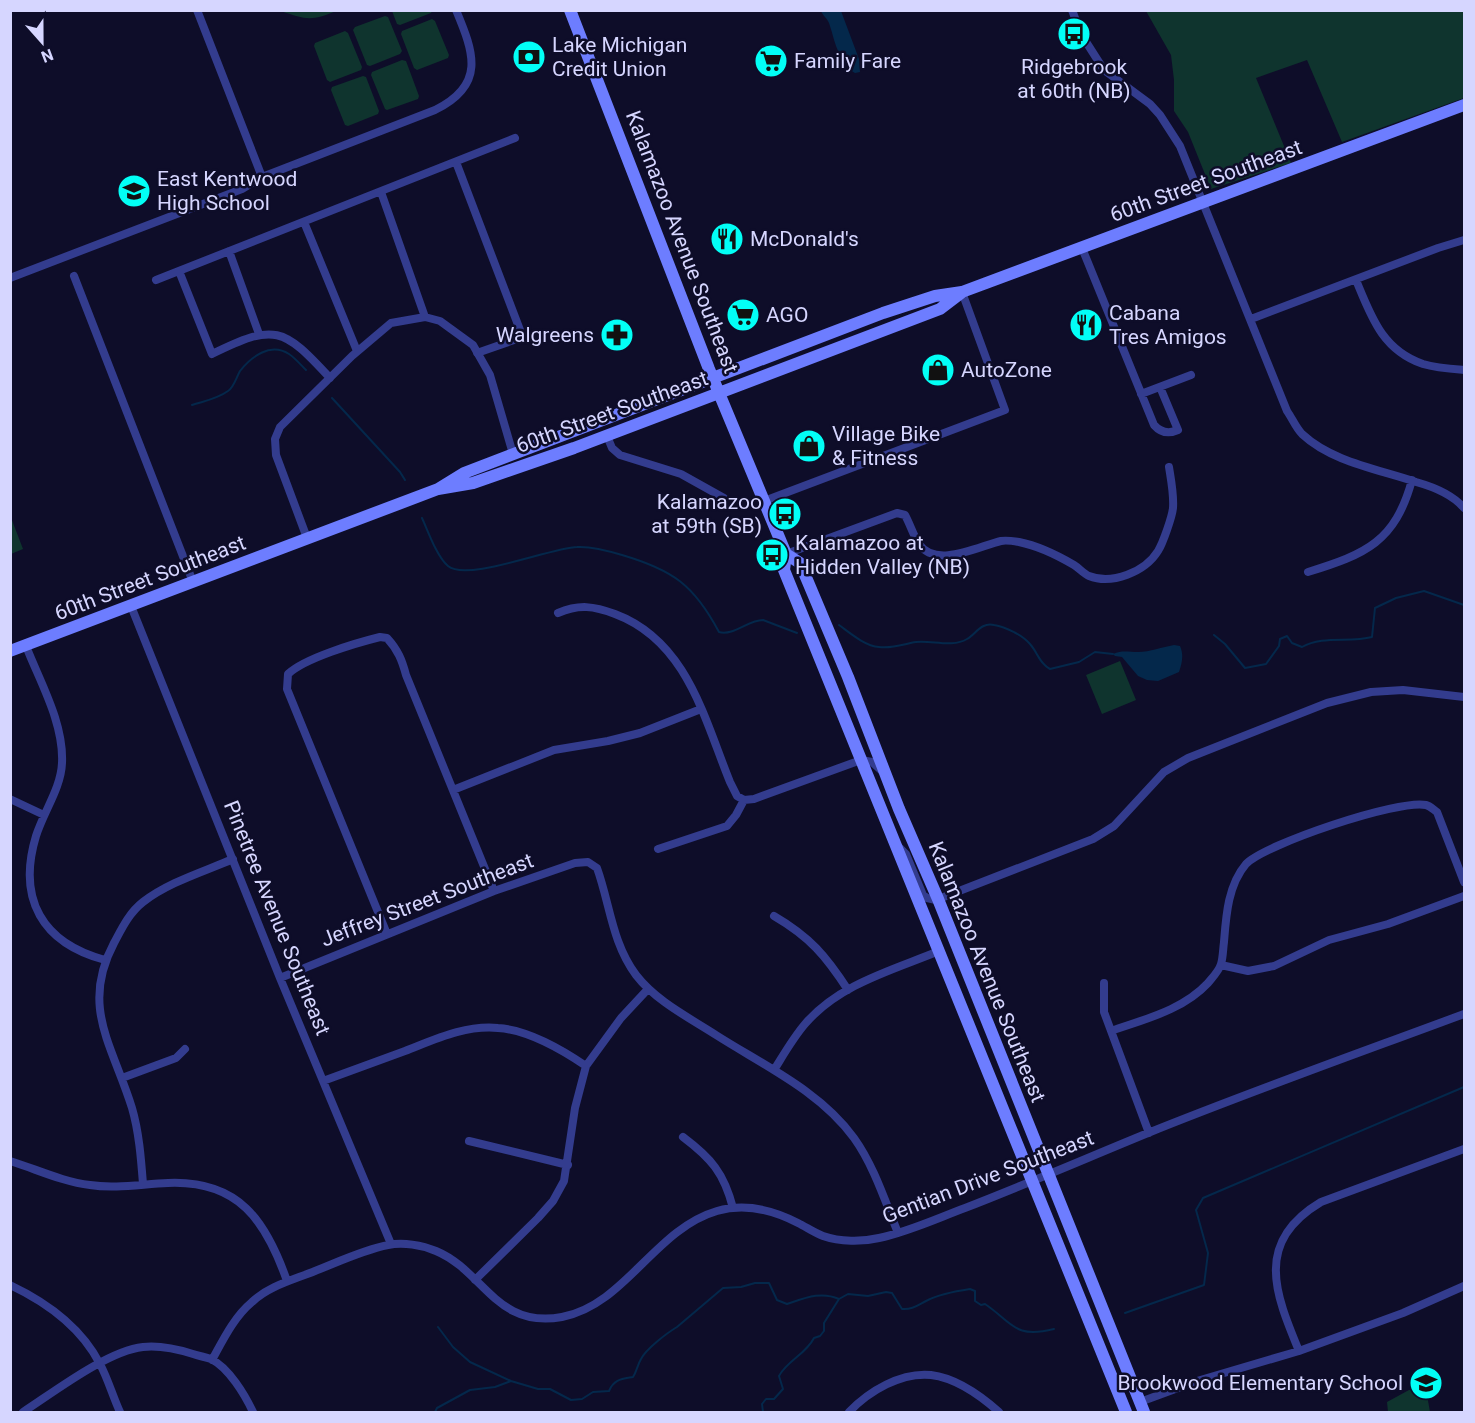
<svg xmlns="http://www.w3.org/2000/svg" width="1475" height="1423" viewBox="0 0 1475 1423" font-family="Roboto,sans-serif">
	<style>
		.green { fill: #0f342e }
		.water { fill: #04284b }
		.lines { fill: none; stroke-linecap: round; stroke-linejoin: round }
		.stream { stroke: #04284b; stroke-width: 2 }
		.street { stroke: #333c8e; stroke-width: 8 }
		.secondary { stroke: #6d7dff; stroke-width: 12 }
		.labels { text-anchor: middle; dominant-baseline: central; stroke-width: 5; stroke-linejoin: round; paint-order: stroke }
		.poi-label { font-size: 21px; fill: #d6d6ff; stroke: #0e0d29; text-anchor: start }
		.street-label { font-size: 21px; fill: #d6d6ff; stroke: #0e0d29 }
	</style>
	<rect width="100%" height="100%" fill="#0e0d29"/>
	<path class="green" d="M281,11H336C312,21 306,20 281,11Z
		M392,11H432L431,13L400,25L397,24Z
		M1146,11H1464V98L1342,142L1307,60L1256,78L1291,163L1211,189L1188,132L1174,111V80L1171,55Z
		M385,16L388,17L402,51L400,54L370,66L367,65L353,30L355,27Z
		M432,19L435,21L449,55L448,58L417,70L414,68L401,34L402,31Z
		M345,31L348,33L362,67L361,70L330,82L327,80L314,46L315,43Z
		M402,60L406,61L419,96L418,99L387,110L385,109L371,75L372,72Z
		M363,76L366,77L379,111L378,114L348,126L345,125L331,90L332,87Z
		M10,515L23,549L11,554H10Z
		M1120,661L1136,700L1102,714L1086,675Z
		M1409,1390H1420L1427,1395L1430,1412H1388L1387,1402Z"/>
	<path class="water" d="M821,11H841L859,59L860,72L855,73L850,70L849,66C835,52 835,40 829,23C827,18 823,16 821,11Z
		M1174,645L1180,646C1184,655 1182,663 1179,672L1158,681L1147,680L1138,676L1122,657L1115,656L1113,654C1122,650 1128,652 1138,652C1150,652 1162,647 1174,645Z"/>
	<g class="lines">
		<path class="stream" d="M332,398L400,472L405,480
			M192,405C204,401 217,399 228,391C234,387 236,378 240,371C251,357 270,342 289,354C295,358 301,365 306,370
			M422,518C428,531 437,557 448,566C467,582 550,548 577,547C592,546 609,551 622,555C673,570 694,585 719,632C734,636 748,620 763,620L797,633
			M839,625C850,633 865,646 879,647C892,649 904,644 916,642C932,640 952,648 967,639C976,634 981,622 994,625C1006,627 1022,635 1030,644C1038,653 1039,663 1050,669L1079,662L1095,652L1113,654
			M1214,635L1225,644L1245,668L1266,664L1279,646L1280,639L1287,636L1292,643L1302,647C1323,635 1349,643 1372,637L1375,608L1396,598L1424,591L1464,605
			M1125,1313L1204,1285L1208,1253L1196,1210L1203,1198L1464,1087
			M438,1327L453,1347L470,1362L511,1381L538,1389H550L571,1400L582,1399L593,1392L609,1391C614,1379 622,1379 633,1377C637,1371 637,1366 641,1359C646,1349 667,1333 677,1327L723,1288L741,1287L755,1283H769L777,1300L787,1304C805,1298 821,1291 839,1299
			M435,1412L437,1408L470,1390L495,1387L511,1381
			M763,1412L762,1404L766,1399H774L783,1389L779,1376C787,1361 806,1354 814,1338L820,1336L824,1331V1323L839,1299L848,1294L868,1296L886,1292L892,1293L902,1309C913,1310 919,1304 928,1300C940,1294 957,1291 970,1289L975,1291V1301L981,1305L985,1304C1013,1323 1014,1339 1054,1329"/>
		<path class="street" d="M197,10L262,177
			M1072,10L1081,34L1104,70L1150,104L1160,115L1180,146L1287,411C1292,418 1296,428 1302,434C1332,462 1378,469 1416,482C1434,487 1452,494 1464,508
			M456,162L520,330L514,340L477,353
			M381,192L425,317
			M304,222L357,351
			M1082,248L1154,425C1161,433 1169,434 1178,430L1160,387
			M229,251L259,334
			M179,271L212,354C275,323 283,327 330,378
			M74,276L193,582
			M10,278L242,189L262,177L435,110C486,85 474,53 456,10
			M156,280L515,138
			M1356,280C1371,316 1382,350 1423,364C1436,368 1451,369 1464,370
			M1251,319L1438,248L1464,240
			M1141,394L1191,375
			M607,436L612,448L620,455L681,474L724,498
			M764,501L1005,410L962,292
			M307,538L276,455L275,439L280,427L352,356L391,323L425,317L440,321L473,345L490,375L513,454
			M786,554L897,513L905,515C910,524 914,537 919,544C936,569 979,546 1001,541C1006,540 1013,541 1019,542C1039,546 1057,555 1074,565C1079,568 1084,574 1089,576C1112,585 1145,572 1158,551C1163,543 1172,517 1173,508C1174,494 1171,480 1169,467
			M1308,572C1366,554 1395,542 1412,480
			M131,606L280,978L391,1244
			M558,613C579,604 594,606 615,614C687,641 704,718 730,782L737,796L744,800
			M26,646C40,682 64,723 62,763C61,788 44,811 36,836C17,899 42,943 105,960
			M453,790L554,750L608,741L640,733L701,709
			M10,799L44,815
			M744,800L754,799L861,760L872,762L882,771
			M900,848L906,854L923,895L927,898L936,900L1093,839L1114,826L1164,772L1188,758L1327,703L1371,692L1403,690L1464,697
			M658,849L727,826L736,815L744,800
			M774,916C810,937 826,956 848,990
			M387,934L287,689L288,674C305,658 356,643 380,637L387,638C398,650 402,660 406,675L494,891
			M1221,965L1248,971L1274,966L1329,940L1388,924L1464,896
			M280,978L494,891L575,863L588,862L597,868C610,904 612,943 636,975C656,1001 688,1017 716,1035C763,1065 820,1091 854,1138C874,1166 885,1201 898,1233
			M1104,983V1012L1149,1133
			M1111,1031C1145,1019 1183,1010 1208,983C1212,978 1219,971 1221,964C1223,958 1223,949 1224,942C1226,916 1228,885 1246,864C1265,844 1399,799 1426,805C1430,806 1434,810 1437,812L1464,882
			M774,1070C784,1054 793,1038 805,1024C839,984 893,970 939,951
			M122,1078L176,1058L185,1049
			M323,1081C351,1071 378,1061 405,1051C436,1039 465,1025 498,1028C529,1030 561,1049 586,1066
			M683,1137C711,1158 724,1173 733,1208
			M469,1141L568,1165
			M10,1161C36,1169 63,1182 90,1185C115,1189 142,1184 168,1183C239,1180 266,1221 287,1281
			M143,1184C141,1158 139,1132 132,1108C113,1046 80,1007 114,943C122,928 129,913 143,902C169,882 203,872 233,859
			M475,1280L538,1218L553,1201L564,1181L575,1108L586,1066L621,1018L648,989
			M10,1285C48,1303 81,1327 100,1364C108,1379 113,1397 120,1412
			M1299,1351C1275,1293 1254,1242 1321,1202L1464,1149
			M212,1360C223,1340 234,1317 252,1302C269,1286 293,1280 315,1271C338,1262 363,1250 388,1245C403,1242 422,1245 436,1251C484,1271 496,1329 562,1317C625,1305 655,1229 717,1211C745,1203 773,1210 798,1223C806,1227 815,1233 823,1236C840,1242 862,1242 879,1238C908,1232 938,1218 965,1208C1027,1184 1087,1158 1148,1133C1252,1091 1359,1053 1464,1014
			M1140,1402L1197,1381L1299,1351L1403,1313L1464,1286
			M23,1412C54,1392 107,1351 143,1347C161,1345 177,1349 193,1354C199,1356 205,1357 211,1359C229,1368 245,1395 253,1412
			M849,1412C869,1391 901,1372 931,1375C956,1378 981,1396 999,1412"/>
		<path class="secondary" d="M570,10L709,369L786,554L784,570L1126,1412
			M438,489L464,473L883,313L935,296L962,292L1464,105
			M786,554L800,563L848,677L899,809L938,899L1144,1412
			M10,651L438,489L473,483L574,448L940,309L961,293"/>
	</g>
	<defs>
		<g id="bus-disc" transform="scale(1.725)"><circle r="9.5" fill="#02fff6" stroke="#0e0d29"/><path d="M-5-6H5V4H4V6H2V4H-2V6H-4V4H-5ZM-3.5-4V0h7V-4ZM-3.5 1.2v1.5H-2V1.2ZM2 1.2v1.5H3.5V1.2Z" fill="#111"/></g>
		<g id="bank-disc" transform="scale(1.725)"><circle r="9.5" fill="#02fff6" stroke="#0e0d29"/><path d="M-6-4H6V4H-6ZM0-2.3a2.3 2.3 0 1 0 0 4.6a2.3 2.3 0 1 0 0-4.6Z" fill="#111"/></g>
		<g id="supermarket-disc" transform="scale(1.725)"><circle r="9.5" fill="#02fff6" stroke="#0e0d29"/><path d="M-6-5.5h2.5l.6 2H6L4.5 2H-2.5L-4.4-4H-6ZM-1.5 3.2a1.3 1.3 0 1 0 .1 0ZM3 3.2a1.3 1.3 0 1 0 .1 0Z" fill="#111"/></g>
		<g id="school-disc" transform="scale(1.725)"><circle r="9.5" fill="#02fff6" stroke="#0e0d29"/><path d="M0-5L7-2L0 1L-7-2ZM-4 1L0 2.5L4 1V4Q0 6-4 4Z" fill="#111"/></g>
		<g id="restaurant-disc" transform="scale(1.725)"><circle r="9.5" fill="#02fff6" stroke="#0e0d29"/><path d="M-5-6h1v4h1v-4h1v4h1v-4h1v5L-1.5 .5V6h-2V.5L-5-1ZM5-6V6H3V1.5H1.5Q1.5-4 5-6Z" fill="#111"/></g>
		<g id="pharmacy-disc" transform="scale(1.725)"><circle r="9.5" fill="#02fff6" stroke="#0e0d29"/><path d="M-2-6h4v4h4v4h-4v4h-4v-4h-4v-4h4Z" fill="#111"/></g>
		<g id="shop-disc" transform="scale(1.725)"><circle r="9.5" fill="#02fff6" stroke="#0e0d29"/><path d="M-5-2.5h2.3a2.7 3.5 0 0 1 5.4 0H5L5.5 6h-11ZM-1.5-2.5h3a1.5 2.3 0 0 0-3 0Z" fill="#111"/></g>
	</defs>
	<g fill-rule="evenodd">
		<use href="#bus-disc" x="1074" y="34"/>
		<use href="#bank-disc" x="529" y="57"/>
		<use href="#supermarket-disc" x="771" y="61"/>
		<use href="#school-disc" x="134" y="191"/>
		<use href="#restaurant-disc" x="727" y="239"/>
		<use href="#supermarket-disc" x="743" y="315"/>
		<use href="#restaurant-disc" x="1086" y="325"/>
		<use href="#pharmacy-disc" x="617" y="335"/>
		<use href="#shop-disc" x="938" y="370"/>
		<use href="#shop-disc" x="809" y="446"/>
		<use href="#bus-disc" x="785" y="514"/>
		<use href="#bus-disc" x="772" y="555"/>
		<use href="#school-disc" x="1426" y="1383"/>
	</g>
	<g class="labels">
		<g class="poi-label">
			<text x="552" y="45">Lake Michigan<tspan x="552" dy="24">Credit Union</tspan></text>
			<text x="794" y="61">Family Fare</text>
			<text x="1074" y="67" text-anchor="middle">Ridgebrook<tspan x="1074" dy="24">at 60th (NB)</tspan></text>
			<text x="157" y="179">East Kentwood<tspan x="157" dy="24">High School</tspan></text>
			<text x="750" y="239">McDonald's</text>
			<text x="1109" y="313">Cabana<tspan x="1109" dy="24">Tres Amigos</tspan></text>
			<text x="766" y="315">AGO</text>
			<text x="594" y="335" text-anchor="end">Walgreens</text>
			<text x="961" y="370">AutoZone</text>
			<text x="832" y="434">Village Bike<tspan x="832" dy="24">&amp; Fitness</tspan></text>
			<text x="762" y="502" text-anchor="end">Kalamazoo<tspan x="762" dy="24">at 59th (SB)</tspan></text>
			<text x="795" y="543">Kalamazoo at<tspan x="795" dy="24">Hidden Valley (NB)</tspan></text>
			<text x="1403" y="1383" text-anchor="end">Brookwood Elementary School</text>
		</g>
		<g class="street-label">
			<text transform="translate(1206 181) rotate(-20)">60th Street Southeast</text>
			<text transform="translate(682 242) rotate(69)">Kalamazoo Avenue Southeast</text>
			<text transform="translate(612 412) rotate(-20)">60th Street Southeast</text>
			<text transform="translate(150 578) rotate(-21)">60th Street Southeast</text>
			<text transform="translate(427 900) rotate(-21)">Jeffrey Street Southeast</text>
			<text transform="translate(277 918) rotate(68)">Pinetree Avenue Southeast</text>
			<text transform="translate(987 972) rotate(68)">Kalamazoo Avenue Southeast</text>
			<text transform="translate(988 1177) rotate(-21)">Gentian Drive Southeast</text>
		</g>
	</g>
	<rect width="1475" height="1423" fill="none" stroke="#d6d6ff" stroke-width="24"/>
	<g transform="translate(42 42) rotate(159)" stroke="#0e0d29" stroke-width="4.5" paint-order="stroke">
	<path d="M0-4.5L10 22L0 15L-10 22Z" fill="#d6d6ff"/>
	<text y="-9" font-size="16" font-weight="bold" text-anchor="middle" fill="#d6d6ff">N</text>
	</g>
</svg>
